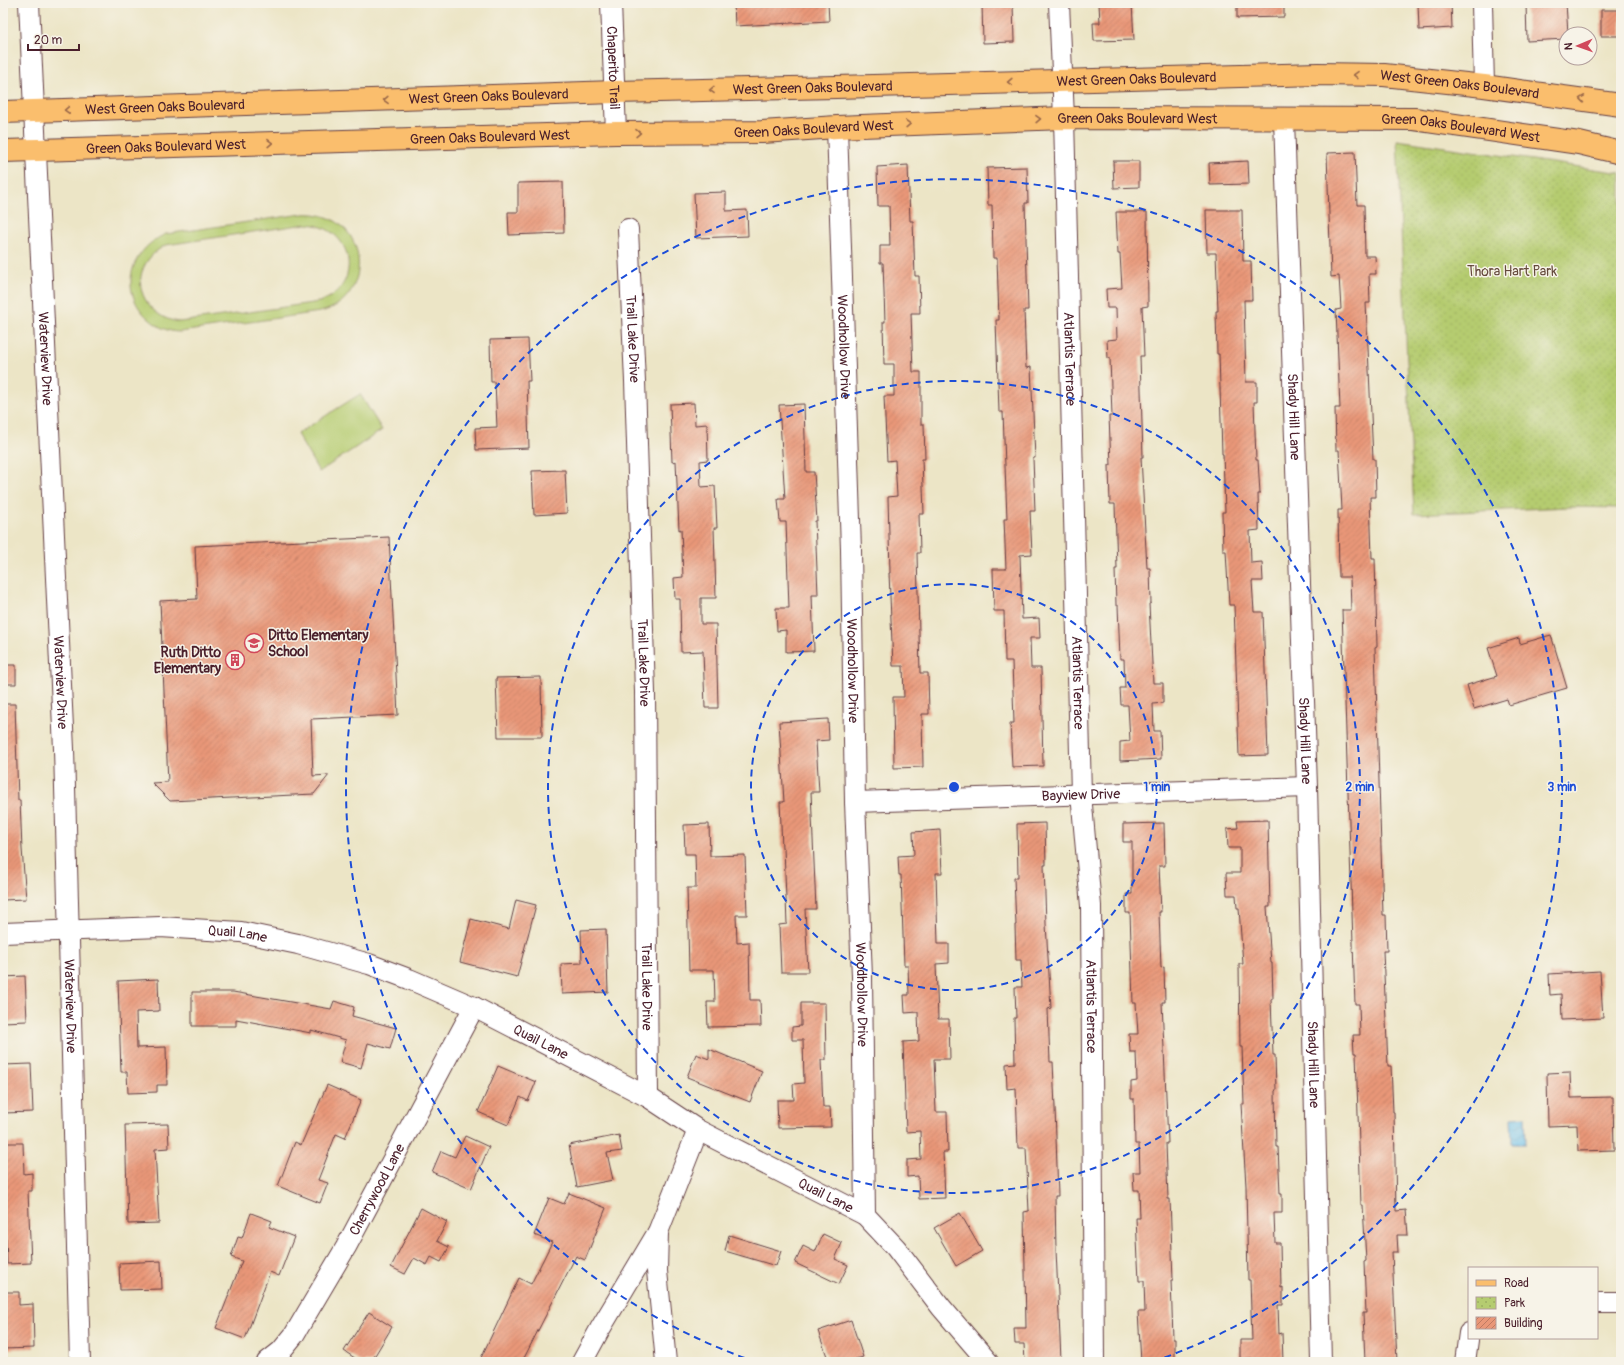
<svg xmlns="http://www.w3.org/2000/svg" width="1624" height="1365" viewBox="0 0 1624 1365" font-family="Pangolin,sans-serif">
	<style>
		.park { fill: url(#park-dots); stroke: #80764e }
		.pitch { fill: #b5cc70; stroke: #80764e; fill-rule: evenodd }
		.water { fill: url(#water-waves); stroke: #5c708c }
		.building { fill: url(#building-hatch) }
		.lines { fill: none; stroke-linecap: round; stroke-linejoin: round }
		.minor-casing { stroke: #623d42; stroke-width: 22 }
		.major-casing { stroke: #623d42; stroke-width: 24 }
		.minor { stroke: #fff; stroke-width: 20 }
		.major { stroke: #fabe6d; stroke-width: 22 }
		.oneway { stroke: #996749 }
		.ring { fill: none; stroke: #1d4ed8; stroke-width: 2; stroke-dasharray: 7 5 }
		.labels { text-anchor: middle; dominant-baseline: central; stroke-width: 3; stroke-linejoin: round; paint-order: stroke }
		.street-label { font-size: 14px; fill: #4a1f2b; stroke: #f7f3e8 }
		.park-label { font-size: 14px; fill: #654a3c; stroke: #f7f3e8 }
		.poi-label { font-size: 14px; font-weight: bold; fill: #4a1f2b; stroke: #f7f3e8; text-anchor: start }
		.centre { fill: #1d4ed8; stroke: #f7f3e8; stroke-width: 2 }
		.ring-label { font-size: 12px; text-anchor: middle; font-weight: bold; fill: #1d4ed8; stroke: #f7f3e8; stroke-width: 3; stroke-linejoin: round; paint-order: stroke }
	</style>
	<defs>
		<pattern id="park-dots" width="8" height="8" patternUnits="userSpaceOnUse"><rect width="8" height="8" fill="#b5cc70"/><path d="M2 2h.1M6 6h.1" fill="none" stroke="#9daf61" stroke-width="1.8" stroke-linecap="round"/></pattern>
		<pattern id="water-waves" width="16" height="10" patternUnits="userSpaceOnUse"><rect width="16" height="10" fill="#6fc2ec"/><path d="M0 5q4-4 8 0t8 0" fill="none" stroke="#62a6cb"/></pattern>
		<pattern id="building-hatch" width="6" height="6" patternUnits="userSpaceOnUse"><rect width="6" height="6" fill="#e99778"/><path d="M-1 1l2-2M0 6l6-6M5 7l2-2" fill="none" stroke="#bf7b63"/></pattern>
	</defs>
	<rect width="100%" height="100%" fill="#f7f3e8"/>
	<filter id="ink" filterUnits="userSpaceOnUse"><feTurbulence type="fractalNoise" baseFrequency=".025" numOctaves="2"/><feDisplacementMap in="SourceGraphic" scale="8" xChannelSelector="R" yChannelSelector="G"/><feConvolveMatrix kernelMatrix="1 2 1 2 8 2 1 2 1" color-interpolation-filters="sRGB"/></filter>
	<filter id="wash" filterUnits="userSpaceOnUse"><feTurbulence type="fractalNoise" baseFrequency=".012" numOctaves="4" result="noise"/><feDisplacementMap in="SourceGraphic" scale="16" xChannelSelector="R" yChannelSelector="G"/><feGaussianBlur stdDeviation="0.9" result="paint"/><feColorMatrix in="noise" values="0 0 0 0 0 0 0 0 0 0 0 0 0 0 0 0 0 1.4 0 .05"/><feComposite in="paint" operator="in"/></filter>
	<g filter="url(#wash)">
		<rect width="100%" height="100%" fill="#ece5c6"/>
		<path class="park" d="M1397,140L1621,173V508L1569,507L1414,514Z"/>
		<path class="pitch" d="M302,214C369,209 378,299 320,312L180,332C168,332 158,327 149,319C118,292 129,250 166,234ZM306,224C354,226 365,287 319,302L180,322C171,321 164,318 157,313C131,292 137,260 166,245Z
			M360,394L382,430L319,472L297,434Z"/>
		<path class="water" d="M1525,1116L1526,1144H1512L1511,1117Z"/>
		<g id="blocks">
			<path class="building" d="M734,3H828L829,21L735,26Z
				M1013,3L1014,42L983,43L982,4Z
				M1099,3H1132L1134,40L1094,41L1093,23H1100Z
				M1237,3H1284V17L1237,18Z
				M1418,3H1451L1452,28L1419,30Z
				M1526,3H1566L1568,34H1566V39L1527,41Z
				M1601,10H1621V36H1601Z
				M1355,152L1357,205H1364L1365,256H1375L1376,274H1369L1370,303H1366L1373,459H1375L1376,497H1370L1372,558H1375L1376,598L1377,647L1375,648L1383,915H1386L1387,951H1383L1388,1066H1391L1393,1112H1394L1396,1211L1406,1210L1408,1235H1397L1398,1252H1392L1397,1362H1365L1363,1313H1366L1364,1262L1366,1261L1363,1205H1361L1356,1053H1354L1353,1035H1360L1359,1004H1355L1342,610H1351L1350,577H1339L1338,510H1342L1339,450H1336L1335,408H1340L1336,310L1341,309L1339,276L1331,277L1327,153Z
				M1113,161H1139V187L1114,188Z
				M1248,161L1249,184L1210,185L1209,163Z
				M908,165L910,221H913L915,276H919L920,313H911L913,372H921V424H924L925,459H922L924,514H919L920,553H917L920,673H928L929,714H922L923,767L894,768L893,697H904L903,666H893L889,573H890L888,497L897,496L895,460L887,461L884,396H894V364H884L883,322H885L883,263H880V246H890L889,206H878L877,167Z
				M1027,167L1028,203H1025L1028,310H1024L1026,368L1031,367L1035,458H1033L1035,511H1030L1032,554L1020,555L1022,619L1039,618L1040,638H1030L1031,668H1041L1043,766L1012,767L1010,723H1014L1012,661H1005L1004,611H994L993,569H1006L1004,519H1007L1003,412H999L996,320H999L997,258H993L992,205H988L987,168Z
				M563,182L564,233L509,235L508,212H518V183Z
				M726,192V211L747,210L748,236L696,238L694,193Z
				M1206,210H1242L1243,261H1251L1252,300H1244L1246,382H1257V402H1254L1256,460H1258L1260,494H1258L1259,530L1250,531L1251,563L1262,562L1263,581H1252L1254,612H1263L1268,755L1239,756L1234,605H1229L1226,551H1223L1222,512H1225L1223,454H1222L1219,354H1217L1216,311H1218L1216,253H1207Z
				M1116,212H1147L1148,306L1142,307L1144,356H1140L1143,457H1141L1147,568H1150L1151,603L1149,604L1153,683H1163V703L1153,704L1154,731H1160L1161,759L1120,761V742L1130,741L1128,705H1121L1120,688H1125L1124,659H1120L1118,605H1116L1115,569H1117L1115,504H1110L1109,465H1111L1109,416H1112L1110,358H1108L1107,340L1117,339L1116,308H1107L1106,289L1122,288L1120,254H1118Z
				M528,339L530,381H527L529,448L476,450L475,428L497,427L495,382H491L490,340Z
				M694,403L695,425L707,424L708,460L700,461L701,487L715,486L717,528H714L716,598H701V624H716L718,708H705L703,651L681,652L680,599H675L674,578L683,577L681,529L679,530L676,461L672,462L670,404Z
				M804,404L806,472H814L817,521H815L818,595H812L814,651L786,652V630L777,631L776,608H789L786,522H780L778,499H785L779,405Z
				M565,470L567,513L534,515L532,471Z
				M389,537L398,715L311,719L313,776L329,775L314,794L170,801L152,783L168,782L160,601L197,599L195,546Z
				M1551,635L1567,688L1509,705L1507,699L1474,709L1467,685L1497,676L1488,648L1519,638L1520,644Z
				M3,665H16V684H3Z
				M541,677L542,737H498L496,678Z
				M3,704H15L18,800H20L22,849L26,899L3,900Z
				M828,719L829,740L816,741L819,792H811L816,909H805L808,972H781L779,925L787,924L784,848H782L780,802H784L779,722Z
				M1268,820L1270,907H1267L1271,963H1272L1273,999H1271L1273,1055H1275L1276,1090L1275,1091L1276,1147H1278L1280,1194H1282V1213H1274L1275,1243H1280L1281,1288L1283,1287V1305H1278L1279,1334L1282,1333L1283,1362H1252V1358L1240,1359V1340H1252L1250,1280H1248L1246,1186L1241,1104H1244L1242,1047H1240L1239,964H1243L1239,908H1237L1236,895H1227L1226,873H1240V848H1228L1227,829L1238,828L1237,821Z
				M1045,823L1046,865H1044L1046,924L1051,1008L1048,1009L1050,1062H1053L1055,1108L1058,1196H1055L1056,1250L1061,1360L1025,1362L1024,1344H1015L1014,1328H1026L1024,1212L1029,1211L1026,1148H1018L1016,1088L1007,1089L1006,1064L1015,1063L1014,1018H1016L1015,987H1022L1021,960H1016L1015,925H1016L1014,878H1018L1017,824Z
				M1164,823L1165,866H1159L1161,912H1159L1161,968L1164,967L1165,1002H1162L1168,1143H1166L1168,1199H1170L1173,1280H1171L1173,1339H1175V1362H1141L1138,1312H1145L1144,1281H1139L1136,1218H1140L1139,1190H1134L1133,1172H1140L1139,1144H1135L1134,1099H1131V1082L1137,1081L1136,1052H1130L1129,1034H1138L1136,1003H1133L1130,913H1126V894H1132V842H1123V824Z
				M709,824L710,856L745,855L747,915H736L737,943L749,942L750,1000H760L761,1026L708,1027L707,1002H715L714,970H689L687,888H696L695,854H685L684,825Z
				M940,830L942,873H936L938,944H949V963L936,964L938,1019H949L950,1059H934L936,1112H947L948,1152H943L945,1198L919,1199L918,1176L907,1177V1160L921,1159L920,1131L906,1132L903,1042L919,1041L918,1012L905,1013L904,995H909L908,965H904L901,875H899L898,856L914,855L913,832Z
				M516,900L536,905L517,977L460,962L471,919L509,929Z
				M606,929L608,992L562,994L561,964L582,963L581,930Z
				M1600,971L1603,1018L1562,1020L1561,994L1550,995L1549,974Z
				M25,976L27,1021L3,1022V977Z
				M158,979L159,1011L136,1012L137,1048L166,1047L167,1085H157V1092L128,1093L127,1072H121L118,981Z
				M192,992H233L331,1009L334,1001L354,1007L352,1016L396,1028L390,1049L368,1043L361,1068L340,1062L346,1040L311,1030V1033L236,1019V1026H192Z
				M801,1003H825L826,1060H821L823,1107H830L831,1127L778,1128L777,1100H794L793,1084L804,1083L803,1040H792V1027L801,1026Z
				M709,1049L762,1071L750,1102L687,1077L696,1054L709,1059Z
				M31,1064L33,1112L3,1113V1065Z
				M498,1066L536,1082L528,1101L520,1097L508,1125L478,1112Z
				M1570,1072L1571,1098L1613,1097L1614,1150L1578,1151L1577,1125L1548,1126L1547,1073Z
				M327,1085L361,1100L345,1138L336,1134L318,1180L328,1183L320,1203L278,1186L295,1142L301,1145Z
				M168,1124L169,1148L155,1149L159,1223L128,1224L125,1125Z
				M619,1135L622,1151L607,1153L613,1180L577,1187L569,1145Z
				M465,1136L489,1147L471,1189L432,1172L441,1151L455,1157Z
				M3,1143H23L24,1174L32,1173V1191H28L31,1263L7,1264L6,1238H3Z
				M569,1193L606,1208L585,1260L576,1256L522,1362H479L519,1278L531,1284L552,1242L534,1235L549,1198L564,1204Z
				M421,1208L447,1222L437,1241L449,1247L441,1262L431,1257L427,1265L414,1258L405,1274L391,1267Z
				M251,1213L272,1221L269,1227L294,1237L279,1276L270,1272L245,1339L216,1328L242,1261L231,1257L238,1237L242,1238Z
				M960,1213L982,1251L956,1266L934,1228Z
				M823,1234L842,1243L835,1259L848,1265L839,1284L795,1263L803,1246L815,1252Z
				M729,1235L781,1251L776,1266L725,1251Z
				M161,1261L162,1289L120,1290L119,1263Z
				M3,1292H19V1305L33,1304L34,1348L3,1349Z
				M369,1312L392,1327L371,1362H361L344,1351Z
				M851,1320L863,1357L846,1362H829L818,1331Z"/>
		</g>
	</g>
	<g filter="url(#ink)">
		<use href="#blocks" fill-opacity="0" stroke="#623d42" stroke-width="1"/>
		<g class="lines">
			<g class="minor-casing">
				<g id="minor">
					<path id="s1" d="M29,3L64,749L80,1362"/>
					<path id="s2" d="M611,3L616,133"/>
					<path id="s3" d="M1059,3L1064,118L1081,794L1091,906L1094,1362"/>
					<path d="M1482,3L1484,86"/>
					<path id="s4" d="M1284,119L1307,787L1321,1362"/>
					<path id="s5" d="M837,127L851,550L855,802L862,977L865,1215"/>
					<path id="s6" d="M628,229L635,381L645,692L648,1097"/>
					<path id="s7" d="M855,802L1307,787"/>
					<path id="s8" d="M3,933L160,927L241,932L298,944L369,964L409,979L474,1007L648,1097L698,1130L865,1215L896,1248L941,1307L988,1362"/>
					<path d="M658,1232L657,1271L666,1362"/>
					<path d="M1597,1303H1621"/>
					<path id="s9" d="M267,1362L281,1351L294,1335L346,1247L474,1007"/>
					<path d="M582,1362L600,1329L658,1232L698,1130"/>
					<path d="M1465,1362L1469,1333"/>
				</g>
			</g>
			<g class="major-casing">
				<g id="major">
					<path id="s10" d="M3,112L615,92L836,87L1318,74L1384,75L1484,86L1621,105"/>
					<path id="s11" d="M3,151L616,133L762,132L837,127L1064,118L1414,119L1579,143L1621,153"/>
				</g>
			</g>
			<use href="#minor" class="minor"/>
			<use href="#major" class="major"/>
		</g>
		<defs><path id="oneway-chevron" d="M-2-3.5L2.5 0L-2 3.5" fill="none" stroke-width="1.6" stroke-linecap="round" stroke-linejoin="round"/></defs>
		<g class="oneway">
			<use href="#oneway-chevron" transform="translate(1356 75) rotate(-179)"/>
			<use href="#oneway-chevron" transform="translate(1010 82) rotate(178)"/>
			<use href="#oneway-chevron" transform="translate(712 90) rotate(179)"/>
			<use href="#oneway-chevron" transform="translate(1582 99) rotate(-172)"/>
			<use href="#oneway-chevron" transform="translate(386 100) rotate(178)"/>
			<use href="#oneway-chevron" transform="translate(67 110) rotate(178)"/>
			<use href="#oneway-chevron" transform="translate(1038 119) rotate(-2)"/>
			<use href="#oneway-chevron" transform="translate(908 124) rotate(-2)"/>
			<use href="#oneway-chevron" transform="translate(638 133) rotate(-1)"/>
			<use href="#oneway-chevron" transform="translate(270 143) rotate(-2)"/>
		</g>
	</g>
	<g class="ring">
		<circle cx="954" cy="787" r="203"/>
		<circle cx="954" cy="787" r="406"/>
		<path d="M756 1362A608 608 0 1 1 1152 1362"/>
	</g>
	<defs>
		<g id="school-ring" transform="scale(1)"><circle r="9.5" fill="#f7f3e8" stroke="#d1495b" stroke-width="1.5"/><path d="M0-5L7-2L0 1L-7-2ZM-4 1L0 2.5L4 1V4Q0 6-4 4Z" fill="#d1495b"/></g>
		<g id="building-ring" transform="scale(1)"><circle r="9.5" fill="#f7f3e8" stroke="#d1495b" stroke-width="1.5"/><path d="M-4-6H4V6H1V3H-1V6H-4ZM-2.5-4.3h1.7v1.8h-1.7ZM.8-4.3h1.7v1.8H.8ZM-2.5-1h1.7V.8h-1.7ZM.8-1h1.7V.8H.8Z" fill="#d1495b"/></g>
	</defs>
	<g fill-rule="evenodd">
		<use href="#school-ring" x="254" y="643"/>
		<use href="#building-ring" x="235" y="660"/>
	</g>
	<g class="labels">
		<g class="street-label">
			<text stroke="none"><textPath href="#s2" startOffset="65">Chaperito Trail</textPath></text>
			<text stroke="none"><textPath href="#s10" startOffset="1134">West Green Oaks Boulevard</textPath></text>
			<text stroke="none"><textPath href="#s10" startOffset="1458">West Green Oaks Boulevard</textPath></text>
			<text stroke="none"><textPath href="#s10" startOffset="810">West Green Oaks Boulevard</textPath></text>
			<text stroke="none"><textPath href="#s10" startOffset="486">West Green Oaks Boulevard</textPath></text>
			<text stroke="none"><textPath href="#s10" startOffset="162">West Green Oaks Boulevard</textPath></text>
			<text stroke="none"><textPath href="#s11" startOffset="1135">Green Oaks Boulevard West</textPath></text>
			<text stroke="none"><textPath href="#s11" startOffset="811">Green Oaks Boulevard West</textPath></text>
			<text stroke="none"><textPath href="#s11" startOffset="1459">Green Oaks Boulevard West</textPath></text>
			<text stroke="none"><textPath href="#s11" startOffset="487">Green Oaks Boulevard West</textPath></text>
			<text stroke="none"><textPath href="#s11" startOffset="163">Green Oaks Boulevard West</textPath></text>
			<text stroke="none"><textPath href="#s6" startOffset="110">Trail Lake Drive</textPath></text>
			<text stroke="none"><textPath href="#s5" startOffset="220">Woodhollow Drive</textPath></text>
			<text stroke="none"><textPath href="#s1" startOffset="356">Waterview Drive</textPath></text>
			<text stroke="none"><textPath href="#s3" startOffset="356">Atlantis Terrace</textPath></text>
			<text stroke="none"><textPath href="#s4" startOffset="298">Shady Hill Lane</textPath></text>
			<text stroke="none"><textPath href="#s6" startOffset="434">Trail Lake Drive</textPath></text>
			<text stroke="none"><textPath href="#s5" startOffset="544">Woodhollow Drive</textPath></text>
			<text stroke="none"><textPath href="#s1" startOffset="680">Waterview Drive</textPath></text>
			<text stroke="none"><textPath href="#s3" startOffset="680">Atlantis Terrace</textPath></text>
			<text stroke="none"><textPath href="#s4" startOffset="622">Shady Hill Lane</textPath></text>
			<text stroke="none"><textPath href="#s7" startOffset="226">Bayview Drive</textPath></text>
			<text stroke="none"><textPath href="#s8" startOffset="235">Quail Lane</textPath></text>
			<text stroke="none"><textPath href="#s6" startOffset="758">Trail Lake Drive</textPath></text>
			<text stroke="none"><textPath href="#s5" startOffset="868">Woodhollow Drive</textPath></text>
			<text stroke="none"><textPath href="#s1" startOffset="1004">Waterview Drive</textPath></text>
			<text stroke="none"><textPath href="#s3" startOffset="1004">Atlantis Terrace</textPath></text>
			<text stroke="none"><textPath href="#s8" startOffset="559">Quail Lane</textPath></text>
			<text stroke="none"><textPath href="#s4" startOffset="946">Shady Hill Lane</textPath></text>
			<text stroke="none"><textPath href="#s9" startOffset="206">Cherrywood Lane</textPath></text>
			<text stroke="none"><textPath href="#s8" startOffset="883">Quail Lane</textPath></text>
		</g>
		<g class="park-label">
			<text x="1512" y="271">Thora Hart Park</text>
		</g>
		<g class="poi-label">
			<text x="268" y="635">Ditto Elementary<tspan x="268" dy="16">School</tspan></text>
			<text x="221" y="652" text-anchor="end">Ruth Ditto<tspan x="221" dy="16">Elementary</tspan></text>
		</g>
	</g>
	<circle cx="954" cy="787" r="6" class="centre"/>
	<g class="ring-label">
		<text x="1157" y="791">1 min</text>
		<text x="1360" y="791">2 min</text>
		<text x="1562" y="791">3 min</text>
	</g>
	<rect width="1624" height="1365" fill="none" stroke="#f7f3e8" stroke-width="16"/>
	<rect x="1468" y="1267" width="130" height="72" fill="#f7f3e8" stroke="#b29e9c"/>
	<rect x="1476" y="1280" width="20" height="6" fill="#fabe6d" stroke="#b29e9c"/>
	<text x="1504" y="1287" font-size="12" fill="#4a1f2b">Road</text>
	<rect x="1476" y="1297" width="20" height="12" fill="url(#park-dots)" stroke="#b29e9c"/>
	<text x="1504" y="1307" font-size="12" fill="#4a1f2b">Park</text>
	<rect x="1476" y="1317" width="20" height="12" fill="url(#building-hatch)" stroke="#b29e9c"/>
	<text x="1504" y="1327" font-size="12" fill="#4a1f2b">Building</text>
	<g transform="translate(1578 46) rotate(268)"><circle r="19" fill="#f7f3e8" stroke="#b29e9c"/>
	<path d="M0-3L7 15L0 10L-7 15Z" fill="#d1495b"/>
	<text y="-6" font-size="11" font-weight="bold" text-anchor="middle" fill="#4a1f2b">N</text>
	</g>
	<path d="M28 44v6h51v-6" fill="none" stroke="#4a1f2b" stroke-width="2"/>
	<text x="34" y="44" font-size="12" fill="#4a1f2b" stroke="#f7f3e8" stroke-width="3" paint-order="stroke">20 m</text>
</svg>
